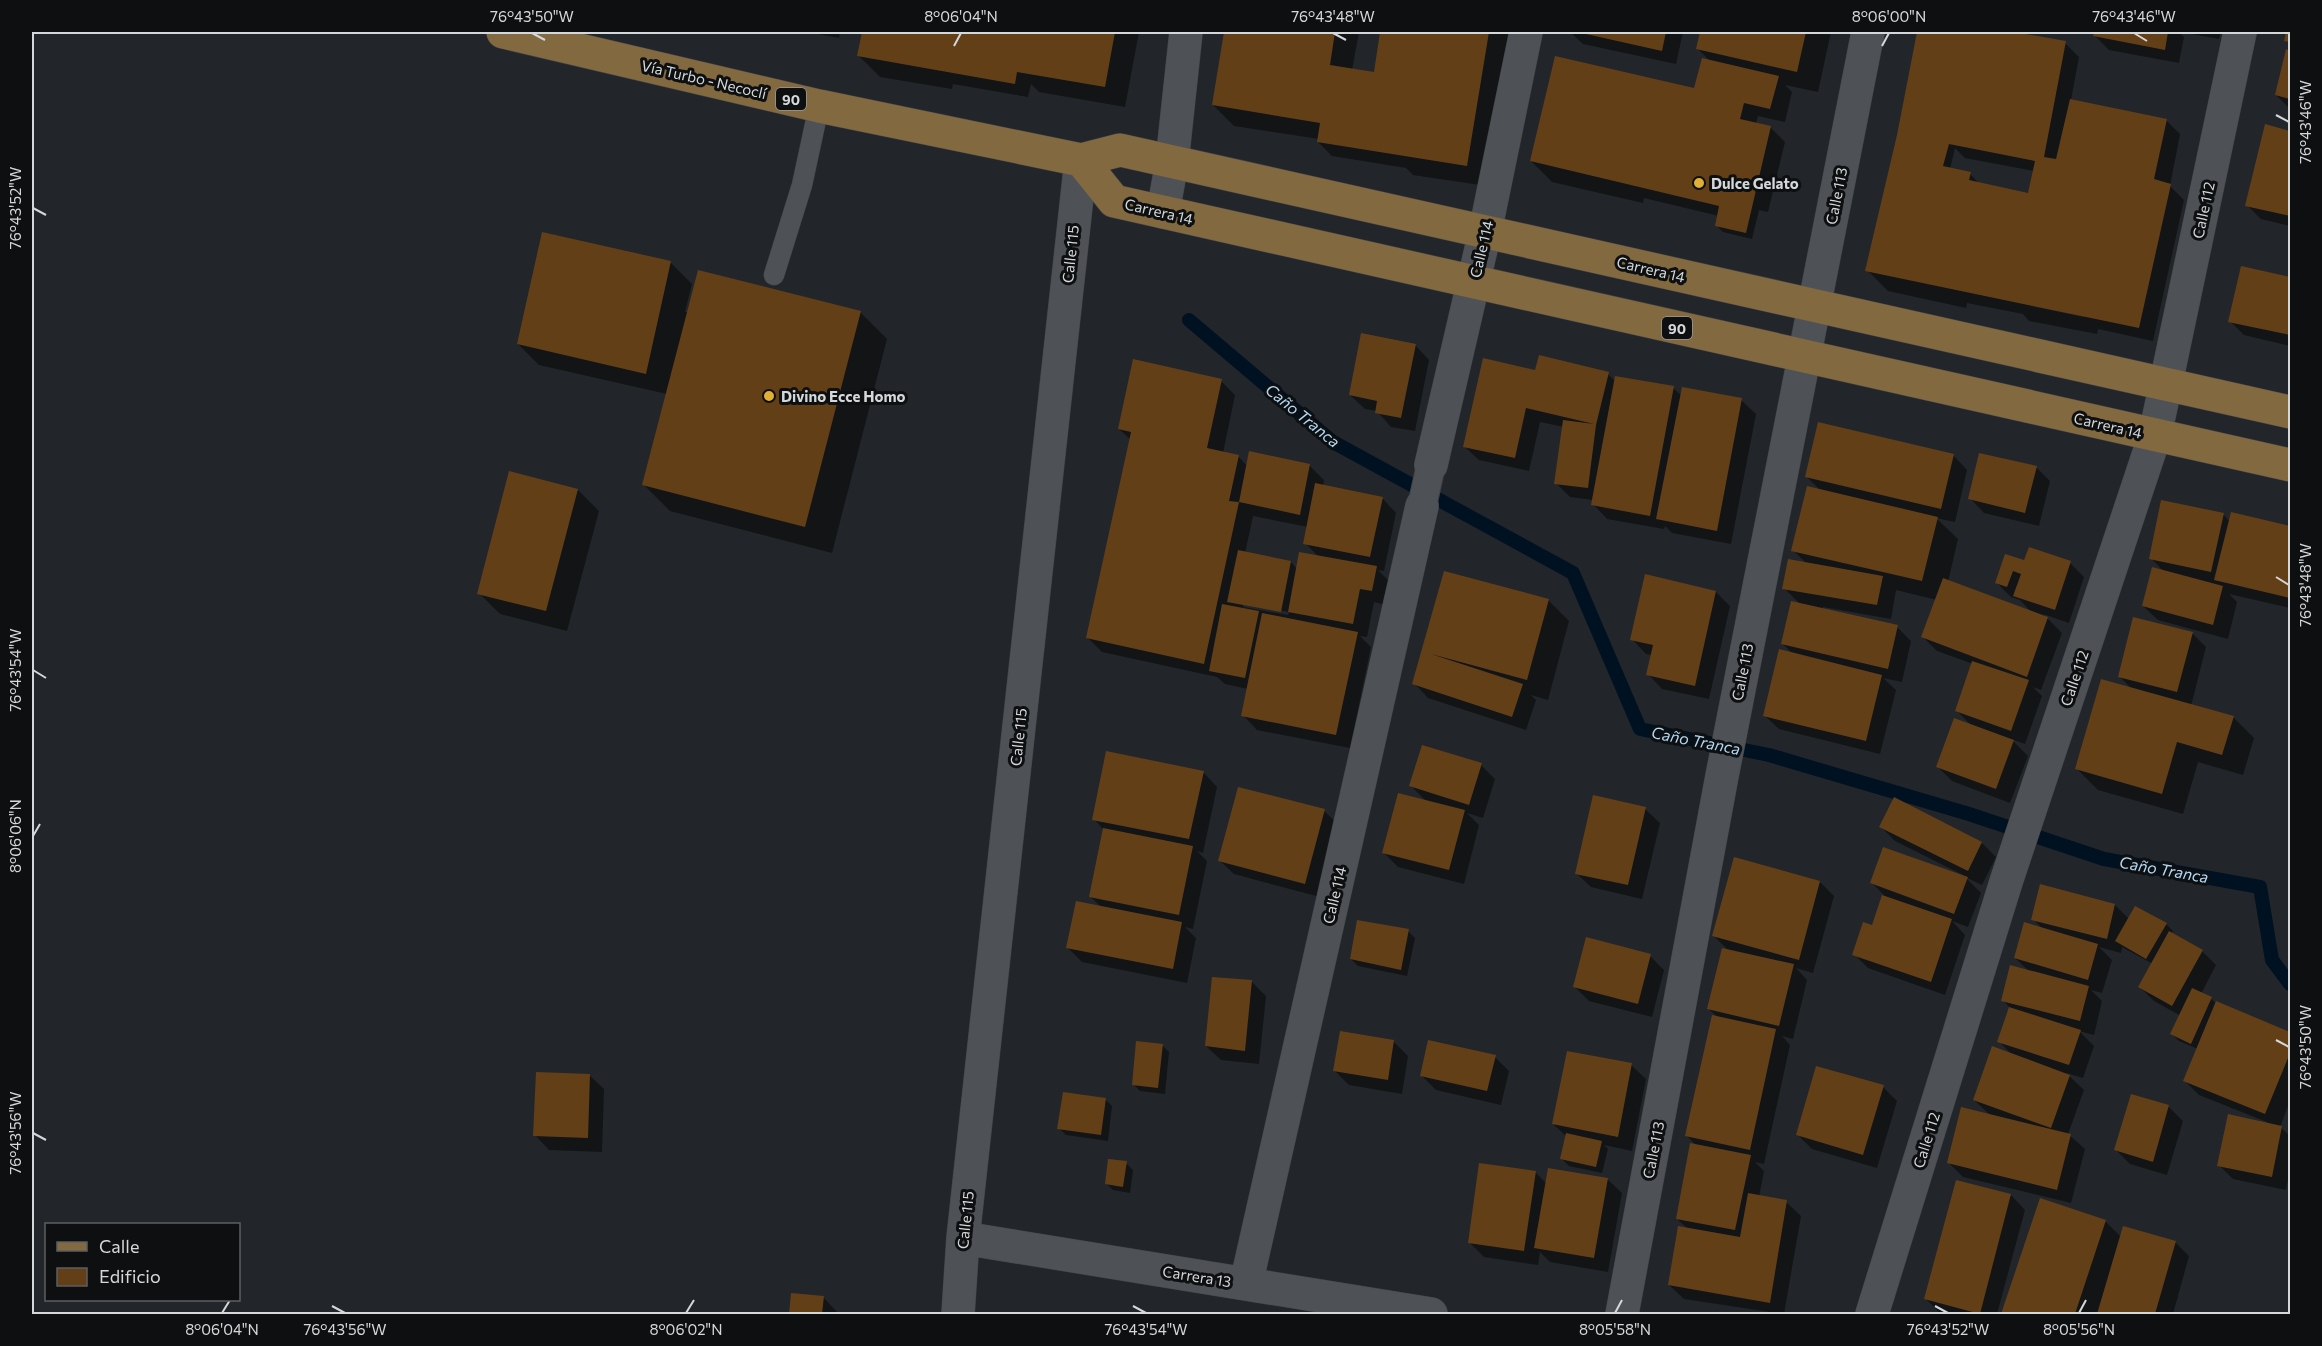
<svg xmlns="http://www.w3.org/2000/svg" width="2322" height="1346" viewBox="0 0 2322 1346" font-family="Commissioner,sans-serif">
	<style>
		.shadow { fill: #0007; fill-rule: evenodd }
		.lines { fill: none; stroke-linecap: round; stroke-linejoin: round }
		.stream { stroke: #012; stroke-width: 14 }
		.building { fill: #633f18; fill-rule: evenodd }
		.service-casing { stroke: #404346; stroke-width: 21 }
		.pedestrian-casing { stroke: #404346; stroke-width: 30 }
		.minor-casing { stroke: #404346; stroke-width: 34 }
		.primary-casing { stroke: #404346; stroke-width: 34 }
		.service { stroke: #4e5257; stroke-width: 20 }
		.pedestrian { stroke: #4e5257; stroke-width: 28 }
		.minor { stroke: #4e5257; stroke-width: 33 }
		.primary { stroke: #836940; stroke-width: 33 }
		.ticks { fill: none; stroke: #d5d8da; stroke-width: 2 }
		.poi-dot { fill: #e1af34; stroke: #0d0f10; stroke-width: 2 }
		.labels { text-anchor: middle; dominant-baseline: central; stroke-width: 6; stroke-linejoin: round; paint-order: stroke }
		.shield { fill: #0d0f10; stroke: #999c9d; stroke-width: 1.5 }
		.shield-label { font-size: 14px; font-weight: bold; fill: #d5d8da }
		.street-label { font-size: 15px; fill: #d5d8da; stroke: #0d0f10 }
		.poi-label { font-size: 15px; font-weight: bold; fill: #d5d8da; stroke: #0d0f10; text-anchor: start }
		.water-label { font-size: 16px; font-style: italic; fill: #b1d9f8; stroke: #0d0f10 }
		.neatline { fill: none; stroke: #d5d8da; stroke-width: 2 }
		.ticks-label { font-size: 15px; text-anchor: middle; fill: #d5d8da }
	</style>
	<rect width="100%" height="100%" fill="#22262a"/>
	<path class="shadow" d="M807,32H840L839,38Z
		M863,32H1139L1125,107L1039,92L1031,84L1028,97L953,84L952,89L880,77L859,56Z
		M1226,32H1359L1352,70L1375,74L1382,32H1513L1487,186L1413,175L1406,168L1332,156L1318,142L1319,139L1234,126L1213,105Z
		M1570,32H1683L1676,64L1583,44Z
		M1702,32H1831L1818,92L1785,85L1792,92L1785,122L1758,116L1756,124L1771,128L1785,142L1768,212L1759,210L1752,239L1723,232L1716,225L1719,216L1644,198L1643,203L1552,182L1531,161L1695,90L1710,61L1698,49Z
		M1918,32H2024V35L2065,43L2079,57L2071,100L2166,120L2180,134L2170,186L2184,200L2153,341L2098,329L2097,334L2029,321L2023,314L1967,303L1966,308L1888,291L1867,270L1899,136ZM1955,148L1965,158L2034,171L2029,196L1980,184L1970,174L1950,169ZM2031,303L2084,314V317L2031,306Z
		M2096,32H2179L2184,37L2179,63L2109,50L2095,36Z
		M2181,32H2221L2219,39Z
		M2287,51L2290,52V109L2276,95Z
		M2266,126L2290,132V226L2261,219L2247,205Z
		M543,234L671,263L692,284L685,312H860L887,339L832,553L670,511L643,484L667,394L539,365L518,344Z
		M2242,268L2290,278V346L2244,335L2230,321Z
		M1415,345L1429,360L1415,431L1391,427L1377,411L1365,409L1350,395Z
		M1536,372L1608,374L1615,381L1673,388L1682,396L1741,400L1756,414L1731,544L1672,533L1665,526L1664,529L1607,519L1593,504V500L1570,497L1556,483L1564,427L1540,422L1529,471L1479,460L1464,446Z
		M1221,381L1235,395L1223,453L1238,456L1247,466H1310L1324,480L1323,486L1382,498L1396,513L1384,571L1378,570L1390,582L1386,605L1374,602L1367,637L1360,636L1371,647L1350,748L1257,730L1243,715L1248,689L1225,684L1217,677L1102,652L1087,637L1131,440L1119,429ZM1253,516L1308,527L1305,543L1319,557L1297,569L1291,562L1245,553ZM1243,603L1289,612L1288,615L1243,607Z
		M1953,455L1967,470L1955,522L1936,518L1958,539L1948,582L2033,614L2020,600L2011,597L1997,583L2006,556L2025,562L2070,563L2084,577L2069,623L2043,614L2062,633L2041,690L2033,687L2042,696L2025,744L2011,739L2028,756L2010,803L1952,781L1938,767L1972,726L1957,711L1973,664L1937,651L1923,637L1937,600L1896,590L1891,619L1823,607L1822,609L1897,627L1911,641L1902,682L1883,678L1896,690L1880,754L1779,729L1764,715L1794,655L1783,644L1800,604L1784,588L1807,564L1793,550L1821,491L1807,477Z
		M2036,467L2050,481L2039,526L1984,513L1970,498Z
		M578,490L599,511L567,631L500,614L479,593Z
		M2233,513L2290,527V608L2229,594L2237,602L2228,639L2158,620L2143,606L2164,572L2151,558L2223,514L2230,522Z
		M1716,592L1730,606L1709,699L1662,689L1648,674L1652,655L1646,654L1632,639Z
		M1548,600L1569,621L1548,700L1531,695L1536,700L1526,730L1428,698L1414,683L1424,652Z
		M2192,633L2206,647L2191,706L2233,717L2254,738L2243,775L2198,762L2183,814L2098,790L2077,769L2132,689L2119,676Z
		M1481,765L1495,779L1483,818L1467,813L1479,825L1464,884L1398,867L1384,853L1427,802L1411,786Z
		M1203,772L1217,787L1203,853L1197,851L1207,861L1193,929L1185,927L1196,938L1187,983L1082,962L1068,948L1102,908L1091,897L1104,830L1094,819Z
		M1645,809L1660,823L1642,899L1591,887L1576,873Z
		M1324,811L1339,825L1320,897L1234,874L1219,860Z
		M1881,827L1982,843L1996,857L1982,885L1965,877L1981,893L1968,927L1952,921L1965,935L1945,995L1868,968L1854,954L1872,927L1884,895L1872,883L1962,877L1963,875L1895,841Z
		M1820,882L1834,896L1813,973L1796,968L1807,980L1793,1039L1782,1036L1790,1045L1764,1164L1755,1162L1764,1171L1759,1197L1786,1202L1801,1216L1784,1314L1684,1299L1669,1285L1688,1229L1677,1219L1697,1146L1687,1136L1717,1017L1709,1009L1729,951L1714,936Z
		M2115,905L2129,919L2166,924L2173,931L2171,934L2202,951L2216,965L2201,994L2211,999L2217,1004V1003L2290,1033V1101L2280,1127L2290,1136V1167L2286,1190L2233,1179L2219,1165L2267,1122L2199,1095L2185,1081L2198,1049L2179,1041L2172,1034L2181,1016L2154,1001L2140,987L2153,964L2122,947L2121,953L2099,947L2112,960L2102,993L2091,990L2102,1001L2094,1035L2079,1031L2094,1046L2083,1078L2066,1073L2084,1090L2068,1134L2085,1149L2071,1203L1963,1177L1949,1163L1990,1115L1974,1100L2013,1056L1999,1041L2010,1008L2003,1000L2030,972L2015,958L2043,929L2033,919Z
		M1408,931L1415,938L1407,976L1358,966L1351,959Z
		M1650,956L1664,970L1652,1017L1589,1001L1575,987Z
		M1252,982L1266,996L1259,1064L1221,1060L1206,1046Z
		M1393,1041L1408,1056L1402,1094L1349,1085L1335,1071Z
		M1162,1045L1169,1052L1165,1094L1140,1091L1133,1084Z
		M1495,1057L1509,1071L1501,1105L1436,1090L1422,1076Z
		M1631,1065L1646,1079L1632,1151L1604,1145L1608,1149L1602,1173L1569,1166L1562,1159L1567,1137L1553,1124Z
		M589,1075L604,1089L602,1152L549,1150L535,1135Z
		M1883,1087L1897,1101L1877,1168L1812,1149L1798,1135Z
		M2132,1096L2169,1107L2183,1121L2167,1175L2130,1164L2115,1149Z
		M1105,1099L1112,1106L1108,1141L1066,1135L1059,1128Z
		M1126,1163L1133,1170L1130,1193L1113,1190L1106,1183Z
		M1535,1172L1547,1184L1607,1179L1622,1193L1608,1272L1550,1262L1540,1252L1538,1265L1484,1257L1470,1243Z
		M2011,1195L2025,1210L1997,1314L1940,1313L1926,1299Z
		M2041,1200L2105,1221L2121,1237L2175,1242L2189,1256L2173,1314H2003Z
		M792,1295L823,1297L837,1312V1314H791Z"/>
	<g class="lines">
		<path class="stream" d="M1189,320L1333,442L1573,573L1640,729L1769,755L1969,814L2104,859L2260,887L2272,960L2290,984"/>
	</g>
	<path class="building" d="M862,32H1115L1105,87L1017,72L1015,84L857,56Z
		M1224,32H1335L1330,65L1374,72L1380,32H1489L1467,166L1317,142L1320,123L1212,105Z
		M1577,32H1666L1662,51Z
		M1700,32H1806L1797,72L1696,49Z
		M1917,32H2014L2066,41L2044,157L2056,159L2070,99L2167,119L2154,179L2171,184L2139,328L1865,271L1897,135ZM1949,144L2035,161L2028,193L1969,180L1971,172L1943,166Z
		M2094,32H2168L2165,50L2093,36Z
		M2286,32H2290V42L2284,41Z
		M2286,49L2290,51V99L2275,95Z
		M1555,56L1694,88L1702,58L1779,76L1770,109L1744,103L1740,119L1771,126L1746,233L1715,226L1719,206L1530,161Z
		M2265,124L2290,131V216L2245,206Z
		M542,232L671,261L646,374L517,344Z
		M2241,266L2290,277V335L2228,322Z
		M698,270L861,311L805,527L642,485Z
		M1361,333L1416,344L1401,418L1375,413L1377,401L1349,395Z
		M1539,355L1609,372L1596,425L1588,488L1554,484L1563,420L1594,424L1526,408L1515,458L1463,447L1483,358L1535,370Z
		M1133,359L1222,379L1207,448L1239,455L1229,501L1239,502L1204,664L1086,638L1131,432L1118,429Z
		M1615,376L1674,386L1650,516L1591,505Z
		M1682,387L1742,398L1717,531L1656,519Z
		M1818,422L1954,454L1941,509L1805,477Z
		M1249,451L1310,464L1300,515L1239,502Z
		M1979,453L2037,466L2025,513L1968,499Z
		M509,471L578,489L546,611L477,594Z
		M1315,483L1383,497L1370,557L1303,544Z
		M1807,486L1938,517L1922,581L1791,551Z
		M2161,500L2224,513L2211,572L2149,559Z
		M2231,512L2290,526V598L2214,580Z
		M2029,547L2071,561L2055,610L2013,596L2021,574L2013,571L2007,587L1995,583L2005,554L2024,560Z
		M1238,550L1291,561L1281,612L1227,602Z
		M1299,552L1377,566L1372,591L1360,589L1353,624L1288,612Z
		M1788,559L1883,576L1877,605L1782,589Z
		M2152,567L2223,586L2213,625L2142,606Z
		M1444,571L1549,599L1527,680L1431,654L1523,684L1512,717L1412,684Z
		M1645,574L1716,591L1695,686L1646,675L1653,645L1630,640Z
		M1943,578L2048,617L2027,677L1921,637Z
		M1791,601L1898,625L1888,669L1781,644Z
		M1222,604L1259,611L1245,678L1209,671Z
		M1262,613L1358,632L1336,735L1241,716Z
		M2133,617L2193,632L2177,692L2118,677Z
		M1779,649L1882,675L1866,741L1763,716Z
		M1972,661L2029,680L2011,731L1955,711Z
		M2101,679L2234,716L2222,755L2177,742L2162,794L2075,769Z
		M1954,718L2014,740L1996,789L1936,767Z
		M1422,745L1482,763L1469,805L1409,786Z
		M1106,751L1204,771L1189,839L1092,820Z
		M1238,787L1325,809L1305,884L1218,861Z
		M1398,793L1465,810L1449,870L1382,853Z
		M1593,795L1646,807L1628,885L1575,874Z
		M1894,797L1982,842L1968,871L1879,827Z
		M1103,828L1193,846L1179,915L1089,897Z
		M1883,847L1968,877L1954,914L1870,883Z
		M1734,857L1820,881L1799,960L1712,936Z
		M2040,884L2115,904L2107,939L2031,920Z
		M1882,895L1952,919L1931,982L1852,955L1863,922L1872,925Z
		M1076,901L1182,922L1173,969L1066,948Z
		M2135,906L2167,923L2146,959L2115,941Z
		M1357,920L1409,929L1401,970L1350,959Z
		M2024,922L2098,944L2088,980L2014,958Z
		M2169,931L2203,950L2172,1006L2138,987Z
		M1586,937L1651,954L1638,1004L1573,987Z
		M1722,948L1794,964L1779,1026L1707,1009Z
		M2010,965L2089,986L2080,1021L2001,1001Z
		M1212,977L1252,980L1245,1051L1205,1046Z
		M2192,988L2212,997L2191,1044L2170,1034Z
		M2216,1001L2290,1032V1053L2265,1114L2183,1081Z
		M2009,1007L2081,1030L2069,1065L1997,1042Z
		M1712,1015L1776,1029L1750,1150L1685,1136Z
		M1340,1031L1394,1040L1388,1080L1333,1071Z
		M1428,1040L1496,1055L1487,1091L1420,1076Z
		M1136,1041L1163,1044L1158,1088L1132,1085Z
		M1992,1046L2070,1075L2051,1128L1973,1100Z
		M1567,1051L1632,1063L1618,1137L1552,1124Z
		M1816,1066L1884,1085L1863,1155L1796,1135Z
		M536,1072L590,1074L588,1138L533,1136Z
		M1063,1092L1106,1098L1101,1135L1057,1129Z
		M2131,1094L2169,1105L2153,1162L2114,1150Z
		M1961,1107L2071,1134L2057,1190L1947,1163Z
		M2228,1114L2282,1126L2272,1177L2217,1166Z
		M1566,1133L1602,1141L1596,1167L1560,1159Z
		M1690,1143L1751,1155L1735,1230L1676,1219Z
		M1108,1159L1127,1161L1123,1187L1105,1184Z
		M1479,1163L1536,1171L1524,1251L1468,1243Z
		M1548,1168L1608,1178L1594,1258L1534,1248Z
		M1956,1180L2011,1194L1980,1314L1924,1299Z
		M1748,1193L1787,1200L1770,1303L1668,1285L1678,1226L1740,1237Z
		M2040,1198L2106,1220L2075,1314H2001Z
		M2123,1226L2176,1241L2155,1314H2097Z
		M791,1293L824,1296L822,1314H789Z"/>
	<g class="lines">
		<g class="service-casing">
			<path id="service" d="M774,275L802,185L819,106"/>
		</g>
		<g class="pedestrian-casing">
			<path id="pedestrian" d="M1422,506L1431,465"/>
		</g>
		<g class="minor-casing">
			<path id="minor" d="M1163,212L1172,162L1186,32
				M1431,465L1485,232L1526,32
				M963,1238L1431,1314
				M1246,1284L1422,506
				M958,1314L963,1238L1081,160
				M1622,1314L1722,776L1868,32
				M1872,1314L2006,882L2155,435L2240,32"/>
		</g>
		<g class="primary-casing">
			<path id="primary" d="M503,32L819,106L1081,160L1120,150L2290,412
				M1081,160L1114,201L2290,465"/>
		</g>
		<use href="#service" class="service"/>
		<use href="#pedestrian" class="pedestrian"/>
		<use href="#minor" class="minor"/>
		<use href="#primary" class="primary"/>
	</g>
	<path class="ticks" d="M532,33L545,40M1333,33L1346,40M2134,33L2147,41M954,46L961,33M1882,46L1889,33M2276,115L2289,122M33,208L46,215M2276,577L2289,585M33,670L46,678M33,836L40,824M2276,1040L2289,1047M33,1133L46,1140M332,1306L345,1313M1133,1306L1146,1313M1935,1306L1948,1313M222,1313L230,1300M686,1313L694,1300M1615,1313L1622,1300M2079,1313L2086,1300"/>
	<g class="poi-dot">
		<circle cx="1699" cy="183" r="6"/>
		<circle cx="769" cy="396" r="6"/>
	</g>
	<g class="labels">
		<g class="shield">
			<rect x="776" y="88" width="30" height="22" rx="4.5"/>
			<rect x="1662" y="317" width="30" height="22" rx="4.5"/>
		</g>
		<g class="shield-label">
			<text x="791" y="99">90</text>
			<text x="1677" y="328">90</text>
		</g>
		<g class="street-label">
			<text transform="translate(704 79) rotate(13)">Vía Turbo - Necoclí</text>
			<text transform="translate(1836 196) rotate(-79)">Calle 113</text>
			<text transform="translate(2203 210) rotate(-78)">Calle 112</text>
			<text transform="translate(1159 211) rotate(13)">Carrera 14</text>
			<text transform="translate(1481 249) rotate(-77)">Calle 114</text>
			<text transform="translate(1070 254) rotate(-84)">Calle 115</text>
			<text transform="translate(1651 269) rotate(13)">Carrera 14</text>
			<text transform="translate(2108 425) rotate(13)">Carrera 14</text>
			<text transform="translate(1742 672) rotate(-79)">Calle 113</text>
			<text transform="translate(2074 678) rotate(-71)">Calle 112</text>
			<text transform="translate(1018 737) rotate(-84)">Calle 115</text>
			<text transform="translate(1334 895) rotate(-77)">Calle 114</text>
			<text transform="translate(1926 1140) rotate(-73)">Calle 112</text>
			<text transform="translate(1653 1150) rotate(-79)">Calle 113</text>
			<text transform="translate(965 1220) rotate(-84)">Calle 115</text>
			<text transform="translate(1197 1276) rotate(9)">Carrera 13</text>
		</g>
		<g class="poi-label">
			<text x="1711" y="183">Dulce Gelato</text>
			<text x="781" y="396">Divino Ecce Homo</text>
		</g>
		<g class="water-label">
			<text transform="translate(1303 415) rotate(39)">Caño Tranca</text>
			<text transform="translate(1696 740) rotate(11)">Caño Tranca</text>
			<text transform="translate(2164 869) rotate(10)">Caño Tranca</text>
		</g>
	</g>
	<rect width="2322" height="1346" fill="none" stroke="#0d0f10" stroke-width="66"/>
	<rect x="45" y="1223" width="195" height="78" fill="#0d0f10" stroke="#5d5f61" stroke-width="1.5"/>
	<rect x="57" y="1242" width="30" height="9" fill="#836940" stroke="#5d5f61" stroke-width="1.5"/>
	<text x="99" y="1253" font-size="18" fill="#d5d8da">Calle</text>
	<rect x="57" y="1268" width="30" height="18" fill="#633f18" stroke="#5d5f61" stroke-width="1.5"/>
	<text x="99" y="1283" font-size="18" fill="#d5d8da">Edificio</text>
	<rect x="33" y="33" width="2256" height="1280" class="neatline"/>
	<g class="ticks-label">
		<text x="532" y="22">76°43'50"W</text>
		<text x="961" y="22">8°06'04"N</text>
		<text x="1333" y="22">76°43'48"W</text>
		<text x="1889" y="22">8°06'00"N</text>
		<text x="2134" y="22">76°43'46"W</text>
		<text transform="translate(2306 122) rotate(-90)" y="5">76°43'46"W</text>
		<text transform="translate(16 208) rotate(-90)" y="5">76°43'52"W</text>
		<text transform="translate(2306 585) rotate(-90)" y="5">76°43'48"W</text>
		<text transform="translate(16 670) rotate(-90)" y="5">76°43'54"W</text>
		<text transform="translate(16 836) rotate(-90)" y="5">8°06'06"N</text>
		<text transform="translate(2306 1047) rotate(-90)" y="5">76°43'50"W</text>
		<text transform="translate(16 1133) rotate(-90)" y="5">76°43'56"W</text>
		<text x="222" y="1335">8°06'04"N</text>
		<text x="345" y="1335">76°43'56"W</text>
		<text x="686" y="1335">8°06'02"N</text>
		<text x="1146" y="1335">76°43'54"W</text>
		<text x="1615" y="1335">8°05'58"N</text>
		<text x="1948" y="1335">76°43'52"W</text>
		<text x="2079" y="1335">8°05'56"N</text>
	</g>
</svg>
